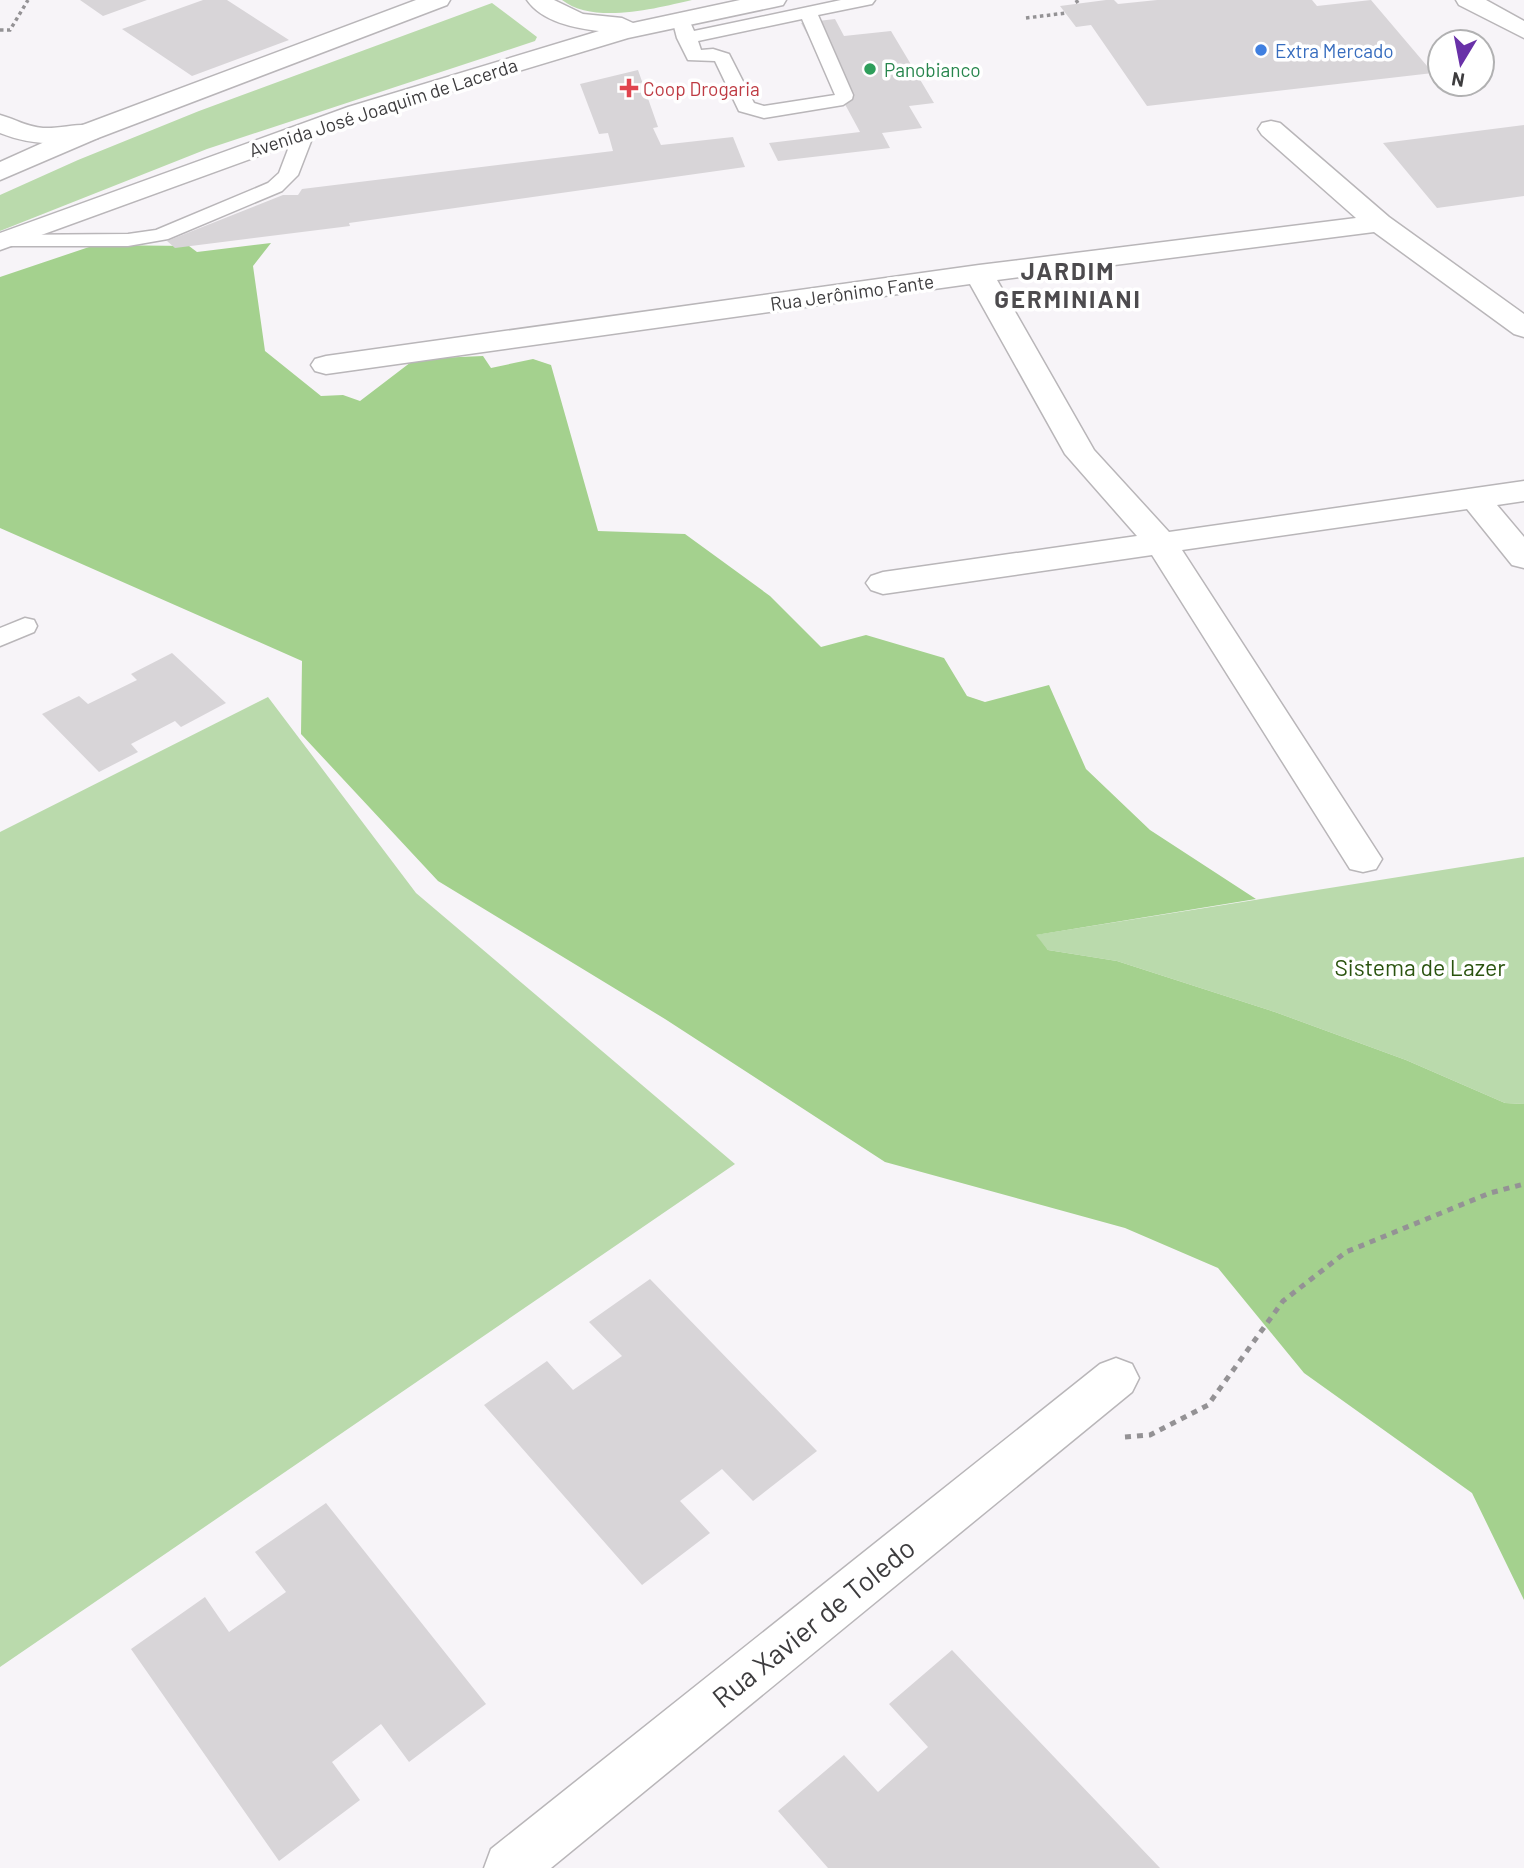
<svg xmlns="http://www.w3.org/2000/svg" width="1524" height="1868" viewBox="0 0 1524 1868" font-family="Barlow,sans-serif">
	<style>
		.green { fill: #badaac }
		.forest { fill: #a4d18e }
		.building { fill: #d8d5d8 }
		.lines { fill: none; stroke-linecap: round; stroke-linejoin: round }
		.lane-casing { stroke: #b9b6b9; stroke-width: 3 }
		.street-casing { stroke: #b9b6b9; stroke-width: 3 }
		.secondary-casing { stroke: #b9b6b9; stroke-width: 3 }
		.path-far1 { stroke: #949295; stroke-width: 3.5; stroke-dasharray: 3.5 3.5; stroke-linecap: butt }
		.path { stroke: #949295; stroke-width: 5; stroke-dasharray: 6 6; stroke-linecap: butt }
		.lane { fill: #fff; fill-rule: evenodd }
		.street { fill: #fff; fill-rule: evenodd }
		.secondary { fill: #fff; fill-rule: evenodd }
		.shop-dot { fill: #3f7fe0; stroke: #fff; stroke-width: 2.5 }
		.leisure-dot { fill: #2e9e5b; stroke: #fff; stroke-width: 2.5 }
		.health-dot { fill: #e0444e; stroke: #fff; stroke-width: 2.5 }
		.labels { text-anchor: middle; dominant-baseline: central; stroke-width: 7; stroke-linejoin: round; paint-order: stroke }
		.far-shop-label { font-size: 19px; fill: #366cbe; stroke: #fff; text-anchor: start }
		.far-leisure-label { font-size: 19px; fill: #27864d; stroke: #fff; text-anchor: start }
		.far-health-label { font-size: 19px; fill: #be3a42; stroke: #fff; text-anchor: start }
		.far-street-label { font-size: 19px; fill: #3d3c3e; stroke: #fff }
		.park-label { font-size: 23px; fill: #2a530f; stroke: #fff }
		.far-district-label { font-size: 24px; font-weight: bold; letter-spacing: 2px; fill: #4d4b4e; stroke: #fff }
		.near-street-label { font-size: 28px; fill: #3d3c3e; stroke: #fff }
	</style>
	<rect width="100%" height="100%" fill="#f7f4f8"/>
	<path class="green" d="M562,0H692C657,8 594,25 562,0Z
		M492,3L537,37L535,41L207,149L0,231V195L78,160L199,111Z
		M268,697L416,893L735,1164L0,1667V832Z
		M1524,857V1104L1505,1103L1406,1060L1275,1012L1117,961L1048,950L1035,935Z"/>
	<path class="forest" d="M271,243L253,266L265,351L321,396L343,395L360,401L415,359L483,356L491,368L533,359L551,365L598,531L685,534L770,596L821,647L866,635L944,658L967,696L985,702L1049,685L1086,769L1150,830L1256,899L1036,935L1048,950L1117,961L1275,1012L1406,1060L1505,1103L1524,1104V1600L1472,1493L1304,1373L1218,1268L1125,1228L885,1162L665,1019L438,881L301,734L302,661L0,528V277L95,245L189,246L197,252Z"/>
	<path class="building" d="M80,0H147L103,16Z
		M203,0H227L289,40L192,76L122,29Z
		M1106,0H1114L1118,4L1157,0H1312L1317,6L1371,0L1433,73L1147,106L1091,25L1076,27L1060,6Z
		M835,19L844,36L891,31L934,103L909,106L922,128L882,133L890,148L778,161L769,143L860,132L801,23Z
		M638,70L658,127L653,128L661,145L733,137L745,167L349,223L350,226L175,248L167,241L283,195H298L302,189L613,151L608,133L599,134L580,84Z
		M1524,125V196L1437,208L1383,143Z
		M172,653L226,703L181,727L175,721L131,744L138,752L99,772L42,714L79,696L88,704L137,680L131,674Z
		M650,1279L817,1451L753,1501L722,1469L680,1501L710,1533L642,1585L484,1405L547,1361L573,1390L622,1356L589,1322Z
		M326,1503L486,1704L409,1762L381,1724L332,1762L360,1800L279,1861L131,1649L205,1597L229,1632L286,1592L255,1552Z
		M952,1650L1160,1868H828L778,1811L844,1755L878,1792L928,1747L889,1704Z"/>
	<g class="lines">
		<g class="lane-casing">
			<path id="lane" d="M841,0H875L872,4L818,15L853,95L852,99L843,105L764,118L739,111L715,61L688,60L677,38L672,19L675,15H687L694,31ZM802,19L835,95L764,106L754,103L729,54L713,49L701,50L698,41Z
				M305,125L315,131L298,175L282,191L168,239L128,246H0V236L3,235L128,234L156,230L268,183L279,173L295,131Z
				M25,618L34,620L37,626L34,632L0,646V628Z"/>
		</g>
		<g class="street-casing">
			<path id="street" d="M1456,0H1486L1524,21V38L1459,5Z
				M0,115C15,119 27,127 43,128C61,129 81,122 98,126L102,132L98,138C65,146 32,146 0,133Z
				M1271,121L1280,123L1389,217L1524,314V337L1514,334L1374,232L997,280L1094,450L1169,532L1524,481V501L1497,505L1524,537V568L1512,565L1467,509L1182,550L1382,859L1376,869L1363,872L1350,869L1152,555L883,594L871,590L866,583L871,576L883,572L1137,536L1065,454L970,284L326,374L315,371L311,365L315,359L326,356L979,265L1356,218L1262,135L1258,129L1262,123Z
				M1116,1358L1132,1364L1139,1378L1132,1392L551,1868H484L491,1849L1100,1364Z"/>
		</g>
		<g class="secondary-casing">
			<path id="secondary" d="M416,0H450L447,5L98,138L0,180V162L80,126Z
				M527,0H554L583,14L622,18L633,23L740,0H786L783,5L774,7L628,38L366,117L0,250V233L348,107L599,31C575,28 542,22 527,0Z"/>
		</g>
		<path class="path-far1" d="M1076,0L1078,3
			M1026,18L1066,13
			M0,30H10L28,0"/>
		<path class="path" d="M1125,1437L1150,1435L1208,1405L1283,1301L1346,1252L1490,1193L1524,1184"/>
		<use href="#lane" class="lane"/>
		<use href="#street" class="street"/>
		<use href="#secondary" class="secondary"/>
	</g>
	<circle class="shop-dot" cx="1261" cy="50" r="7"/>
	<circle class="leisure-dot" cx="870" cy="69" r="7"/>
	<path class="health-dot" d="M625.5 77.5h7v7h7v7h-7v7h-7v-7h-7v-7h7z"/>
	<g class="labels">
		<g class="far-shop-label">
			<text x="1275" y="50">Extra Mercado</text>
		</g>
		<g class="far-leisure-label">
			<text x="884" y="69">Panobianco</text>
		</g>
		<g class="far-health-label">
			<text x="643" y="88">Coop Drogaria</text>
		</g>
		<g class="far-street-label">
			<text transform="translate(383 107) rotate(-18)">Avenida José Joaquim de Lacerda</text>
			<text transform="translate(852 292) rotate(-8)">Rua Jerônimo Fante</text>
		</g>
		<g class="park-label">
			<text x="1420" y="967">Sistema de Lazer</text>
		</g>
		<g class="far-district-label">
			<text x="1068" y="270">JARDIM<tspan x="1068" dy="28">GERMINIANI</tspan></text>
		</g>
		<g class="near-street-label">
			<text transform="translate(813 1622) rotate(-39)">Rua Xavier de Toledo</text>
		</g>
	</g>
	<g transform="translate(1461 63) rotate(190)"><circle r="33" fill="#ffffff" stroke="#b1b1b2" stroke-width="2"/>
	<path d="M0-5L12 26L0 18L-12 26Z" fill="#6931a8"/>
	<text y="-10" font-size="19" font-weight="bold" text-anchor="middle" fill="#3d3c3e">N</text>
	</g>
</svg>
